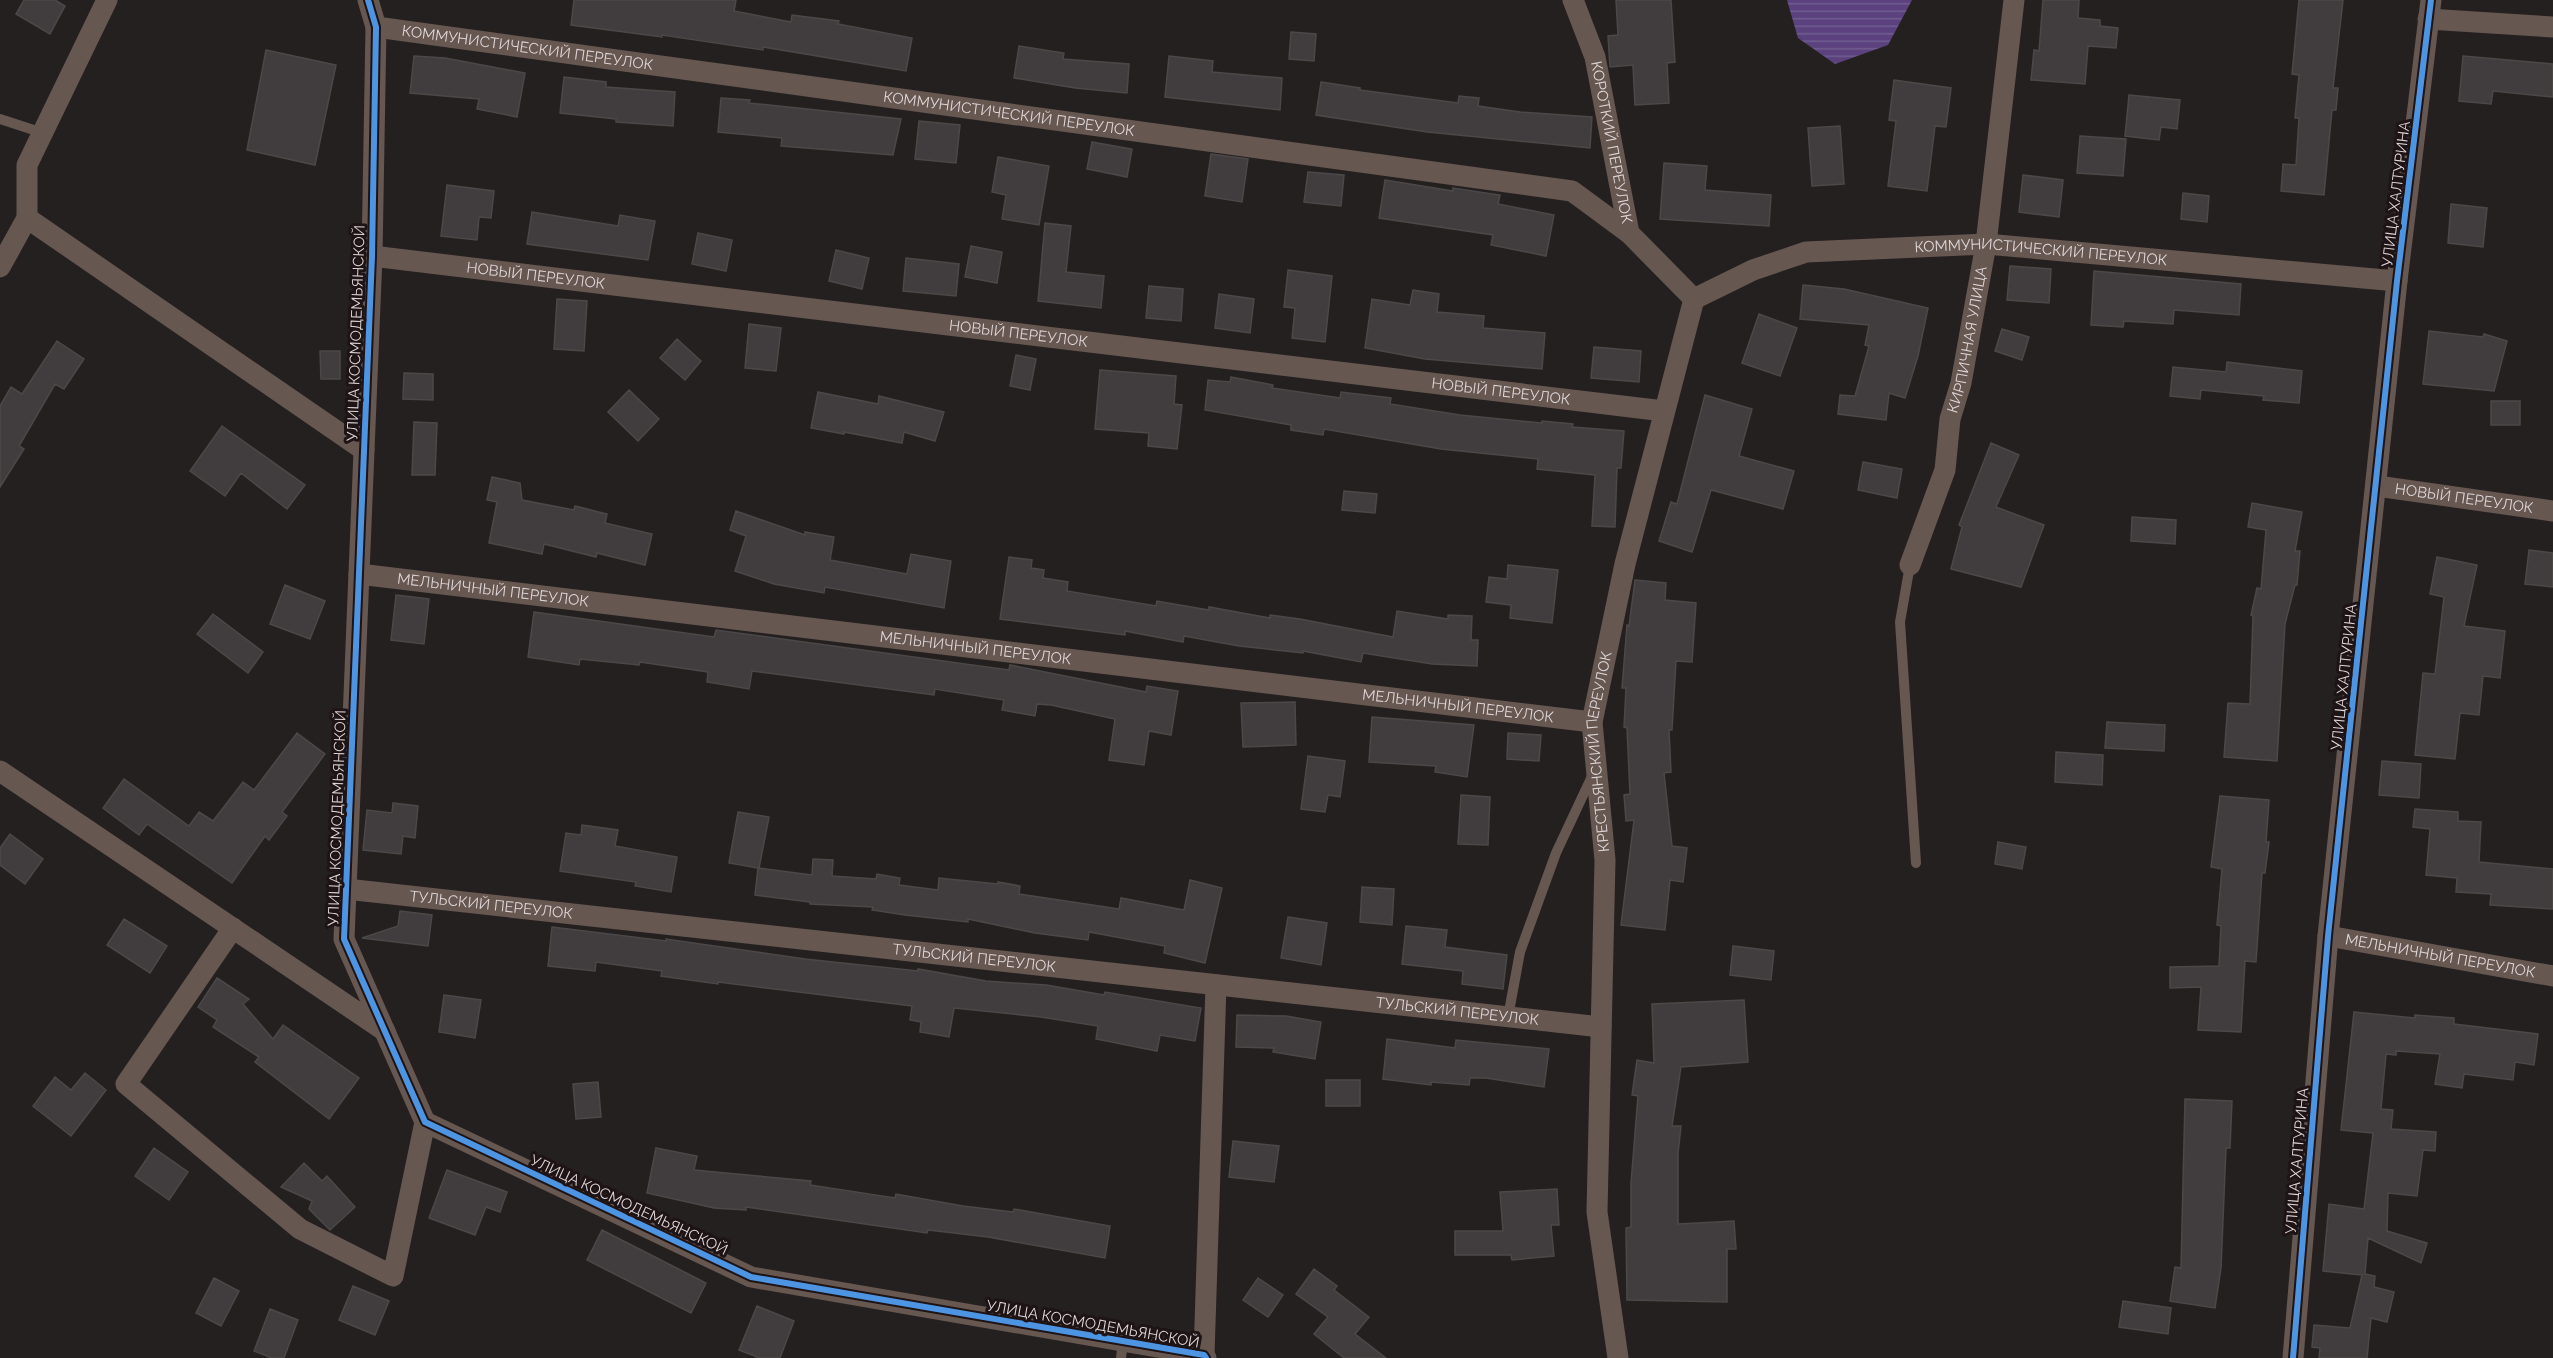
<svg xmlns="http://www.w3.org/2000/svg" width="2553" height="1358" viewBox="0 0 2553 1358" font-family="Raleway,sans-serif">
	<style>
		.water { fill: url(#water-rules) }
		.building { fill: #413d3f; stroke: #4c4848; stroke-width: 1.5 }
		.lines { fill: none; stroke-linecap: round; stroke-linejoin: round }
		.lane { stroke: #675751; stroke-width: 10 }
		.street { stroke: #675751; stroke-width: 21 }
		.cycleway-casing { stroke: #1e1315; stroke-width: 10 }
		.cycleway { stroke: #4d94e3; stroke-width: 6 }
		.labels { text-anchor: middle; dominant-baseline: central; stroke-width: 6; stroke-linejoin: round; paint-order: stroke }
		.street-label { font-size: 15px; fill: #ded6d7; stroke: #1e1315 }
	</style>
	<defs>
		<pattern id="water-rules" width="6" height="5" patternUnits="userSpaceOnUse" patternTransform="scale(1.5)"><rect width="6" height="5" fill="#5b427f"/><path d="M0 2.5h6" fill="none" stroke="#725d90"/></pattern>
	</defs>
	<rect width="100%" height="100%" fill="#252020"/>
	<path class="water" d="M1787,0H1912L1888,45L1835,64L1798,38Z"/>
	<path class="building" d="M24,0H55L65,6L50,34L16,14Z
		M574,0H736L734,11L791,22L792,15L839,21L838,24L912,38L906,71L763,47V50L662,35V37L571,25Z
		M1616,0H1671L1675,62L1667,63L1669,103L1635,105L1633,65L1610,67L1608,36L1618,35Z
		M2043,0H2079L2078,18L2100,20V26L2118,28L2116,48L2088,46L2085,84L2031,80L2034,50L2039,51Z
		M2299,0H2343L2333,88H2338L2336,110H2332L2324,195L2281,191L2283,164L2296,165L2299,118H2295L2299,75L2292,74Z
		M1291,32L1316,34L1314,61L1289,59Z
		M1019,46L1064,53L1063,59L1129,64L1127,93L1075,88L1014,78Z
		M266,50L336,65L315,165L247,150Z
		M414,56L445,58L525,73L517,117L477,109L479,99L410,93Z
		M1169,56L1213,61L1212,72L1282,78L1280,110L1165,97Z
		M2463,56L2553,64V97L2493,91L2491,104L2459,101Z
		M564,77L606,82V87L675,92L673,126L616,122V119L560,113Z
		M1894,80L1951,88L1946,127L1935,126L1927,191L1888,186L1896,121L1889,120Z
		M1321,82L1360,88V90L1458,103L1459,96L1479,98L1478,106L1520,112L1592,117L1590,148L1427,132L1316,115Z
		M2129,95L2180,100L2177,129L2161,127L2159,140L2125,136Z
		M721,98L750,100L749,103L901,119L893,155L781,146L782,138L718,132Z
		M919,121L960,125L956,163L915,159Z
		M1840,126L1844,184L1812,186L1808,128Z
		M2080,136L2126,139L2123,176L2077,173Z
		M1092,142L1132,149L1127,177L1087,169Z
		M1211,154L1248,159L1242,202L1205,196Z
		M998,157L1049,166L1039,225L1002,219L1006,195L992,192Z
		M1664,163L1707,166L1705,190L1771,195L1769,226L1660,219Z
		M1308,172L1344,175L1341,206L1304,202Z
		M2023,175L2063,180L2059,217L2019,212Z
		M1385,180L1453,191V188L1500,195L1498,204L1554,215L1546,256L1491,245L1493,235L1379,218Z
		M447,185L494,191L491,218L479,217L477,240L441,236Z
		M2183,193L2209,196L2207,222L2181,219Z
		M2451,204L2487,208L2483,247L2448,243Z
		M532,212L618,226L620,215L655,221L648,260L527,244Z
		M1045,223L1071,226L1066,272L1104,276L1101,308L1038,301Z
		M698,233L732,240L726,271L692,264Z
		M971,246L1002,252L997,283L965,277Z
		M836,250L869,258L862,289L829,281Z
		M906,258L959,264L956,296L903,291Z
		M2010,266L2051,269L2049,303L2007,300Z
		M1288,270L1332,276L1325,342L1292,338L1295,308L1284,307Z
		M2094,271L2241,284L2239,315L2174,310L2173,324L2124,321L2123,327L2091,325Z
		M1803,285L1844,289L1928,308L1918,356L1905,398L1889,393L1886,420L1838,414L1840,395L1855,396L1869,346L1865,345L1869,325L1800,319Z
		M1149,286L1183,289L1181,321L1146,318Z
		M1413,290L1439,294L1437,312L1484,316L1483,328L1545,333L1542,369L1425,359L1365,348L1372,299L1410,305Z
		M1219,294L1254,299L1250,333L1215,328Z
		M557,299L587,301L584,351L554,349Z
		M1759,314L1797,328L1780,376L1742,363Z
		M749,324L781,328L776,371L745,368Z
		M2002,329L2029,337L2022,360L1995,351Z
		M2429,331L2483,337L2484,334L2507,341L2494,391L2423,384Z
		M677,339L701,361L685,380L660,358Z
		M57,341L84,359L64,389L55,384L19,446L24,449L0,487V406L11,387L22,394Z
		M1594,347L1641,351L1639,382L1591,378Z
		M320,351H340V379H321Z
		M1016,355L1036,359L1030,390L1010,386Z
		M2227,362L2302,371L2299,403L2263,400L2264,396L2201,390L2200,399L2170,396L2173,367L2226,372Z
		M1100,370L1176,376L1174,404L1182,405L1177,449L1148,446L1149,433L1095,429Z
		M404,373L433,374V400L403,399Z
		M1231,377L1273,385L1272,388L1340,398L1341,392L1391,398L1390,404L1460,415L1542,423V421L1573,424L1572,427L1624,431L1621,468H1617L1615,527L1592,526L1595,475L1537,469L1538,459L1441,449L1324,429L1323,435L1291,430V425L1205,410L1208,380L1230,382Z
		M629,390L659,419L638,441L608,412Z
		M818,392L878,404L879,396L944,412L935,441L904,432L902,443L844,432V434L811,428Z
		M1705,395L1752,409L1739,456L1794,471L1783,509L1711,490L1692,552L1659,541L1671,502L1677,504Z
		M2491,401H2520V425H2491Z
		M414,422L437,423L435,475H412Z
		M222,426L305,485L287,509L241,473L225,496L190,471Z
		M1991,443L2019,455L1996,507L2044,525L2021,587L1951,569L1962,527L1959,525Z
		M1863,462L1902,469L1897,498L1858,490Z
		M492,477L520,483L522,500L574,510L575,506L607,514L605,523L652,534L645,565L597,553L596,557L544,544L542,554L489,543L497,502L487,500Z
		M1344,491L1377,494L1375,513L1342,510Z
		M2252,503L2302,512L2295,551H2300L2297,585H2295L2285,624L2277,761L2224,757L2228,703L2250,704L2253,616L2251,615L2257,588L2261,589L2266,530L2248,527Z
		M736,511L805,535V532L834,537L830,560L907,574L911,554L951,561L944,608L825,587L824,593L774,584L735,571L746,536L730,530Z
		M2132,517L2176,520L2175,544L2131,541Z
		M2529,550L2553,553V587L2525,584Z
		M1009,557L1032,560L1031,568L1044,570L1043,578L1068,582L1067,591L1156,606L1157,601L1209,610V607L1270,618V615L1300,619L1393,637L1397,611L1448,619V615L1472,616L1471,640H1478L1477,666L1432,664L1363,653L1361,662L1303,651V653L1239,646L1184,636L1183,642L1125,631V635L1000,619Z
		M2437,557L2477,565L2464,626L2505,631L2500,678L2483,676L2479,715L2460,713L2455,759L2415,755L2423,673L2435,674L2444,597L2430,594Z
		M1508,565L1558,570L1552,623L1510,618L1511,605L1486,602L1489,577L1507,579Z
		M1635,580L1666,583L1665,600L1696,603L1692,662L1676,661L1672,730H1669L1671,772L1664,773L1672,846L1687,848L1683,882L1670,880L1665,930L1621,925L1634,820L1626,821L1624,795L1630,794L1627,728L1624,727L1626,688H1622L1627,625L1629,626Z
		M285,585L325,601L310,639L270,624Z
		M396,595L429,599L424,644L391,640Z
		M534,612L714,637L716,630L1009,670L1010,665L1146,692L1147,686L1178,691L1171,735L1149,731L1144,765L1109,760L1115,719L1051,705L1037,704L1035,716L1002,710L1004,700L935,689L934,695L752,671L749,689L707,682L708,672L640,662L639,665L580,659L579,665L528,657Z
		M213,614L263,652L248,673L197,634Z
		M1295,702L1296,745L1243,747L1241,703Z
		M1372,717L1474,725L1467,777L1435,772L1436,766L1369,762Z
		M2107,722L2165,725L2164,751L2105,748Z
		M297,733L325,754L282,812L287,816L269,840L265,836L232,883L147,824L139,835L103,808L124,779L189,826L199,812L213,821L243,782L254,790Z
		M1508,733L1541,735L1539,761L1507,759Z
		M2056,752L2103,755L2102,785L2055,782Z
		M1308,756L1345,761L1340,797L1328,795L1325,812L1301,809Z
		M2382,761L2421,764L2419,798L2379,795Z
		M1461,795L1490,797L1488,845L1458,844Z
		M2220,796L2269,800L2266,842H2269L2265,873H2262L2256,962L2245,961L2241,1032L2198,1030L2201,987L2170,988V967L2219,966L2221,926L2217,925L2222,869L2211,867Z
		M393,803L418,806L415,838L403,836L401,854L363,850L367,810L392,813Z
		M2415,809L2458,812V821L2481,822L2479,862L2553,869V909L2490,905L2491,894L2456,892L2457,878L2426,875L2430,829L2413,827Z
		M738,812L769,817L759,868L812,875L813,859L833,860L832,876L876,879L877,874L900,878L899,885L938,890L939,878L998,884V882L1020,886L1019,894L1119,909L1121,898L1184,910L1190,880L1222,888L1205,963L1164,953L1165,946L1089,932L1088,940L1035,933L968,919V922L905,915L872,910L873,907L810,904V902L755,895L758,868L729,863Z
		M582,825L618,830L615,846L677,857L671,892L635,886L636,882L560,871L566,833L581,835Z
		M10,834L43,859L25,884L0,865V848Z
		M1998,842L2026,847L2022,869L1995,864Z
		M1362,887L1394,889L1392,925L1360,922Z
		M400,911L432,915L428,946L362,938L398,926Z
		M1288,917L1327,923L1321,965L1281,958Z
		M124,919L167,946L150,973L107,945Z
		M1406,926L1447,930L1445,947L1507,955L1503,989L1462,984L1463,971L1402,964Z
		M552,927L666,941V939L805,959L918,971V969L986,981L1046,985L1104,995L1105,992L1201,1008L1195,1041L1160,1035L1157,1051L1096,1039L1098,1026L1041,1017L954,1008L949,1037L920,1032L921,1022L910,1020L912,1006L718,982V984L661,976L662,971L596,962L595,971L548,966Z
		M1733,946L1774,951L1771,980L1730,975Z
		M217,978L249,999L243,1004L273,1039L283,1025L359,1078L329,1119L255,1062L259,1057L213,1027L217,1020L198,1007Z
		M444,995L481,1000L475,1038L439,1032Z
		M1744,1000L1748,1062L1681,1067L1672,1126H1681L1678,1154V1224L1734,1221L1736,1249H1727V1302L1627,1300L1626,1228L1631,1227V1183L1638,1096L1632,1095L1637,1060L1654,1063L1652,1004Z
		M2354,1012L2415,1018V1015L2454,1018V1024L2538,1034L2534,1065L2515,1062L2513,1080L2464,1074L2462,1088L2435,1084L2440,1054L2396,1051V1055L2386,1054L2381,1109L2393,1110L2391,1129L2436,1132L2435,1151L2423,1150L2417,1196L2388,1193L2387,1231L2427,1243L2421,1263L2368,1238L2365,1274L2375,1276L2374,1287L2394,1292L2387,1322L2371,1318L2367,1358H2319L2320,1348L2312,1347L2314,1325L2350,1328L2362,1275L2323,1271L2329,1204L2364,1209L2373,1133L2341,1130Z
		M1237,1015L1286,1016L1321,1022L1315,1059L1273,1052L1274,1048L1236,1047Z
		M1387,1039L1455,1048L1456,1040L1549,1049L1544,1087L1486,1078H1470L1469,1085L1431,1082V1085L1383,1079Z
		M85,1073L106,1090L71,1136L33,1106L55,1077L71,1090Z
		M1326,1080H1360V1106H1326Z
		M598,1082L601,1117L576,1119L573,1084Z
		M2185,1099L2232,1101L2230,1148H2226L2221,1268L2215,1308L2170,1301L2175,1267L2181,1268Z
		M1233,1141L1279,1146L1274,1182L1229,1177Z
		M154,1148L188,1172L169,1200L135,1176Z
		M656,1148L697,1156L694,1170L811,1181L810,1185L895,1198L896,1194L963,1206L1013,1212L1014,1209L1110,1226L1105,1258L988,1237L928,1230L927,1233L746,1207V1210L714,1208L647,1193Z
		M304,1163L322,1181L327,1176L355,1207L330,1230L309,1209L312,1201L281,1187Z
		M447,1170L507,1192L500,1212L486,1207L475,1235L429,1218Z
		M1557,1189L1559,1225H1551L1554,1256L1512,1260L1511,1255H1455V1231H1503L1500,1192Z
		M602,1230L706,1283L691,1313L587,1260Z
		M1314,1269L1337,1286L1334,1290L1369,1317L1355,1334L1386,1358H1344L1314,1334L1328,1317L1296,1294Z
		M214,1278L239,1291L221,1326L196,1313Z
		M1258,1278L1283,1295L1268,1317L1243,1300Z
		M353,1286L389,1301L375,1335L339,1320Z
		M2123,1301L2171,1308L2168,1334L2119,1327Z
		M757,1306L794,1321L780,1358H760L739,1350Z
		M270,1309L298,1320L284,1358H272L254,1351Z"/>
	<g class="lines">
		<path class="lane" d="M0,119L43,133
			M1910,565L1900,622L1916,863
			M1508,1017L1520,952L1556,853L1593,774
			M1121,1358L1123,1341"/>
		<g class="street">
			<path d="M368,0L376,27L372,256L344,939L425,1122L751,1277L1204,1355L1206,1358"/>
			<path id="s1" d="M1573,0L1595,57L1629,233L1694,299"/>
			<path d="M2428,19L2553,27"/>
			<path id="s2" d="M376,27L1572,191L1629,233"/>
			<path d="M27,218L364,450"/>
			<path id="s3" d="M372,256L1664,411"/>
			<path d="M0,267L27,218V165L107,0"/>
			<path id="s4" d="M1694,299L1753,270L1806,252L1986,244L2397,281"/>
			<path id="s5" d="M2377,486L2553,511"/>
			<path id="s6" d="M1910,565L1945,470L1950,419L1961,383L1986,244L2014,0"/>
			<path id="s7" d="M359,574L1592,722"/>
			<path d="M0,771L385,1031"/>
			<path id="s8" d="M346,889L1601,1027"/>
			<path d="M233,928L126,1084L300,1229L393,1276L425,1122"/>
			<path id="s9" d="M2328,936L2553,976"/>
			<path d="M1204,1355L1216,985"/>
			<path id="s10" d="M1618,1358L1597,1212L1605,860L1592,722L1625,564L1694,299"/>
			<path d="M2293,1358L2328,936L2397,281L2431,0"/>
		</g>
		<g class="cycleway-casing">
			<path id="cycleway" d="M368,0L376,27L372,256L344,939L425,1122L751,1277L1204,1355L1206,1358
				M2293,1358L2328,936L2397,281L2431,0"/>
		</g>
		<use href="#cycleway" class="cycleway"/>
	</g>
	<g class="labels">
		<g class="street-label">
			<text stroke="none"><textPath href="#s2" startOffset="153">КОММУНИСТИЧЕСКИЙ ПЕРЕУЛОК</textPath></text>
			<text stroke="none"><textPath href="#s2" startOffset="639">КОММУНИСТИЧЕСКИЙ ПЕРЕУЛОК</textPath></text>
			<text stroke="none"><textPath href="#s1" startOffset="148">КОРОТКИЙ ПЕРЕУЛОК</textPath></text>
			<text transform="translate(2396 194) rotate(-83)">УЛИЦА ХАЛТУРИНА</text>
			<text stroke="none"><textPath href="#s4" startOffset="357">КОММУНИСТИЧЕСКИЙ ПЕРЕУЛОК</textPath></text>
			<text stroke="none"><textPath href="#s3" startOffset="165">НОВЫЙ ПЕРЕУЛОК</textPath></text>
			<text transform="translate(356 333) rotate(-88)">УЛИЦА КОСМОДЕМЬЯНСКОЙ</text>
			<text stroke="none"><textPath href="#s3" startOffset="651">НОВЫЙ ПЕРЕУЛОК</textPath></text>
			<text stroke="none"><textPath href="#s6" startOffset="234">КИРПИЧНАЯ УЛИЦА</textPath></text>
			<text stroke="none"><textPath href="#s3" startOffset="1137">НОВЫЙ ПЕРЕУЛОК</textPath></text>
			<text stroke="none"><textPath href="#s5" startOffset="88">НОВЫЙ ПЕРЕУЛОК</textPath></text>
			<text stroke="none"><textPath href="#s7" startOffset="135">МЕЛЬНИЧНЫЙ ПЕРЕУЛОК</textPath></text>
			<text stroke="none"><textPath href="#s7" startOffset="621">МЕЛЬНИЧНЫЙ ПЕРЕУЛОК</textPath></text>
			<text transform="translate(2344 677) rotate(-84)">УЛИЦА ХАЛТУРИНА</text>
			<text stroke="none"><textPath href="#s7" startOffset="1107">МЕЛЬНИЧНЫЙ ПЕРЕУЛОК</textPath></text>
			<text stroke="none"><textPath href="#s10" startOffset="609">КРЕСТЬЯНСКИЙ ПЕРЕУЛОК</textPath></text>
			<text transform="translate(337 818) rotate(-88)">УЛИЦА КОСМОДЕМЬЯНСКОЙ</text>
			<text stroke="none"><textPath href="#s8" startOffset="146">ТУЛЬСКИЙ ПЕРЕУЛОК</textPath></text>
			<text stroke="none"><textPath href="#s9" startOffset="114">МЕЛЬНИЧНЫЙ ПЕРЕУЛОК</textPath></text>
			<text stroke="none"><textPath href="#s8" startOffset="632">ТУЛЬСКИЙ ПЕРЕУЛОК</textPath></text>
			<text stroke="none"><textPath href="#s8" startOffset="1118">ТУЛЬСКИЙ ПЕРЕУЛОК</textPath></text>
			<text transform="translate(2297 1161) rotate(-85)">УЛИЦА ХАЛТУРИНА</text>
			<text transform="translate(629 1205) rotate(25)">УЛИЦА КОСМОДЕМЬЯНСКОЙ</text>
			<text transform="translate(1093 1324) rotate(10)">УЛИЦА КОСМОДЕМЬЯНСКОЙ</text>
		</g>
	</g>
</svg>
